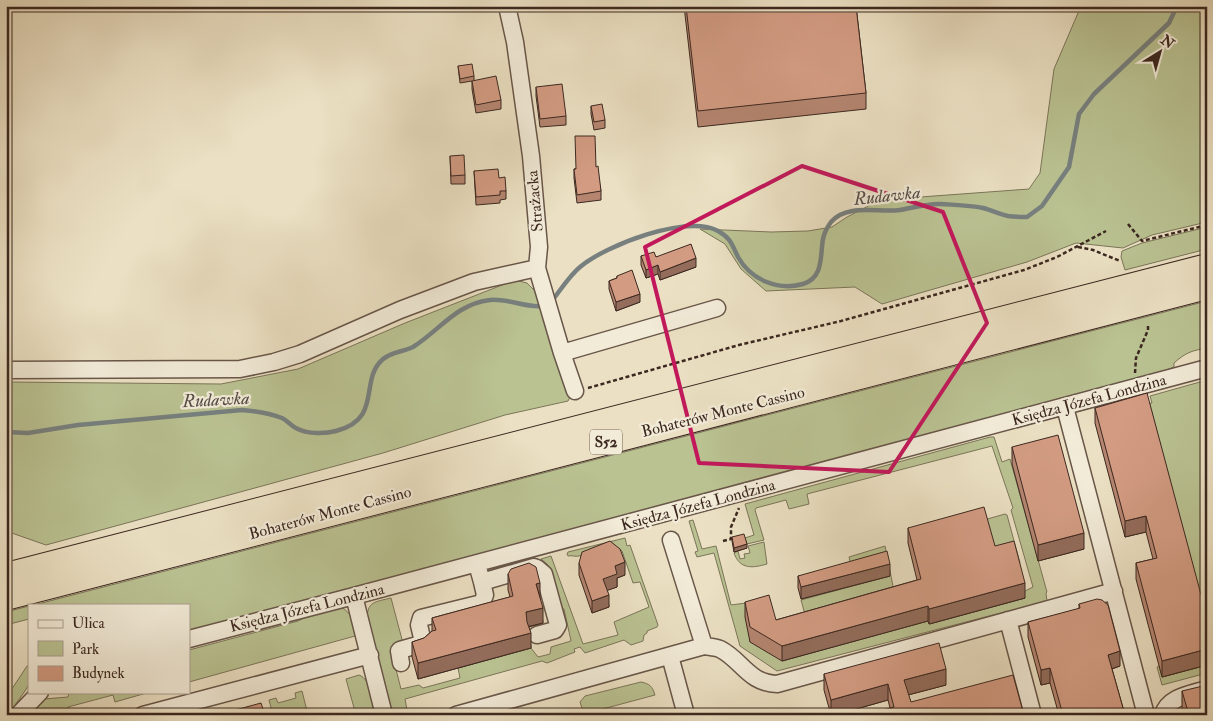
<svg xmlns="http://www.w3.org/2000/svg" width="1213" height="721" viewBox="0 0 1213 721" font-family="'IM FELL Double Pica',serif">
	<style>
		.green { fill: #bac292; stroke: #7b7559 }
		.lines { fill: none; stroke-linecap: round; stroke-linejoin: round }
		.stream { stroke: #77807f; stroke-width: 4.5 }
		.minor-casing { stroke: #685649; stroke-width: 19 }
		.highway-casing { stroke: #3c2820; stroke-width: 26 }
		.path { stroke: #3c2820; stroke-width: 2.5; stroke-dasharray: 4 2.5; stroke-linecap: butt }
		.minor { stroke: #f2ebd8; stroke-width: 16 }
		.highway { stroke: #ebe0c3; stroke-width: 24 }
		.wall { fill: #b58570; stroke: #3c2820 }
		.shaded-wall { fill: #936c5b; stroke: #3c2820 }
		.building { fill: #d29b82; stroke: #3c2820 }
		.marked { fill: none; stroke: #c2185b; stroke-width: 4; stroke-linejoin: round }
		.labels { text-anchor: middle; dominant-baseline: central; stroke-width: 4.5; stroke-linejoin: round; paint-order: stroke }
		.shield { fill: #f2ebd8; stroke: #736257; stroke-width: 1 }
		.shield-label { font-size: 15px; font-weight: bold; fill: #3c2820 }
		.street-label { font-size: 16px; fill: #3c2820; stroke: #f2ebd8 }
		.water-label { font-size: 18px; font-style: italic; fill: #554c48; stroke: #f2ebd8 }
	</style>
	<rect width="100%" height="100%" fill="#ebe0c3"/>
	<filter id="stains"><feTurbulence type="fractalNoise" baseFrequency=".004" numOctaves="4"/><feColorMatrix values="0 0 0 0 .2 0 0 0 0 .09 0 0 0 0 .02 0 0 0 .5 -.17"/></filter>
	<radialGradient id="worn" r=".72"><stop offset=".6" stop-color="#630" stop-opacity="0"/><stop offset="1" stop-color="#630" stop-opacity=".3"/></radialGradient>
	<path class="green" d="M1081,6H1207V222L1152,235L1123,248L1076,243L1027,262L882,304L855,287L766,291L741,269L725,244L700,229L771,232L808,231L832,227L847,217L880,200L1029,189L1040,173L1054,69Z
		M1207,227V249L1125,270L1121,257L1122,251L1142,243Z
		M515,280L527,283L539,295L571,395L568,401L505,415L383,453L46,545L6,531V382L221,384L298,369L405,323Z
		M1207,301V349C1193,349 1184,354 1174,363V367L1142,380L189,632V605H34Z
		M1207,380V632L1145,404L1152,403L1150,396Z
		M990,437H994L1002,462L1010,459L1047,592L1046,593L1047,601L777,671L740,646L714,553L697,557L695,552L698,551L689,521L693,520L702,549L716,546L731,605L746,603L750,642L928,621L930,624L1025,598L1023,592L1033,587L1011,510L1013,508L992,446L807,494L809,504L789,509L786,500L756,508L755,510L764,540L747,544L745,538L754,535L745,504Z
		M1005,514L1007,515L1020,563L1016,564L995,561L984,520Z
		M625,538L627,546L630,545L658,625L657,627L647,631V633L644,635L643,641L631,645L624,640L585,653L580,647L574,649L575,652L547,663L542,661L405,699L407,710L402,711L403,715H391L367,620C367,601 375,602 391,598L404,647L391,650L401,689L419,685L423,688L460,678L458,668L531,648L538,657L550,654L551,647L571,641L564,609L558,606L547,564L541,559L551,556L583,644L618,635L614,622L649,607L640,582L633,583L622,551C609,541 592,552 579,556C575,557 572,555 568,556L567,554L568,552Z
		M764,542L767,564C753,568 740,570 734,553L738,551L740,559L745,558L744,554L750,553L748,546Z
		M885,546L896,601L808,614L804,611L801,600L890,576L853,573L849,557Z
		M29,606V619L6,625V612Z
		M340,607C353,612 353,624 355,636L189,682V650L298,621L308,616Z
		M1207,665V673L1162,685L1157,667L1159,666L1162,677Z
		M27,666H29V685L9,714L6,715V698Z
		M359,675C371,679 374,703 375,715H356L346,679Z
		M641,682C650,684 652,686 655,695L584,714L580,702L585,696Z
		M302,691L308,715H273L269,700L276,698L278,703L296,698L295,693Z
		M69,692H150L115,702L113,695L68,707L70,715H27L44,699L68,697Z"/>
	<g class="lines">
		<path class="stream" d="M551,302C560,291 569,276 580,267C606,245 687,214 718,231C731,238 732,245 738,257C751,280 778,291 803,284C824,278 820,255 823,239C824,234 828,226 831,222C847,203 879,213 900,210C913,208 928,203 941,204C955,205 969,205 983,208C991,210 999,214 1008,216C1014,217 1021,217 1027,217L1042,206L1069,167L1079,114L1094,94L1169,23L1177,6
			M6,432L28,433L78,425L242,410C256,411 269,413 282,418C288,421 292,427 298,429C308,434 325,434 336,431C383,419 359,381 382,360C390,352 403,352 413,347C440,330 456,304 490,300C508,298 525,308 542,306"/>
		<g class="minor-casing">
			<path id="minor" d="M507,6L515,42L531,156L539,247L537,268L562,353L575,391
				M562,353L717,308
				M6,370L240,369L274,362L300,354L400,310L474,282L537,268
				M1065,407L1146,715
				M671,540L704,646
				M477,564L482,582L534,567L537,568L544,574L558,625L555,630L537,635
				M354,596L384,715
				M1008,620L1033,715
				M189,639L354,596L1207,368
				M670,656L686,715
				M401,663L399,651L400,650L421,644L423,642L419,625L421,618L482,603L485,595L482,582
				M18,715L40,692
				M143,715L370,655
				M456,715L704,646C709,647 715,647 720,649C742,660 748,683 777,684L1114,591
				M1163,715C1167,697 1191,694 1207,689"/>
		</g>
		<g class="highway-casing">
			<path id="highway" d="M6,575L1207,266
				M6,598L1207,287"/>
		</g>
		<path class="path" d="M1128,224L1142,241L1207,225
			M1078,247L1093,250L1120,261
			M1135,373L1136,358L1148,330V325
			M588,388L739,345L841,321L1024,270L1057,257L1106,231
			M723,541L731,539V527L739,508"/>
		<use href="#minor" class="minor"/>
		<use href="#highway" class="highway"/>
	</g>
	<path class="wall" d="M684,6H856L866,93V109L698,127Z
		M458,66L474,76V80L501,100V109L476,113L472,89V81L460,83Z
		M536,87L566,116V125L540,127L536,96Z
		M591,106L605,120V128L594,130L591,114Z
		M450,156L465,175V184H451Z
		M596,167L601,191V200L577,203L574,178V169Z
		M474,171L499,178L506,191V199L500,200V203L476,205Z
		M641,256L656,257L696,267L660,280L658,274L646,278L641,265Z
		M617,276L640,302L616,311L609,289V281L617,278Z
		M1095,408L1207,617V665L1162,677L1136,579V563L1153,559L1146,532L1125,537L1095,423Z
		M1012,447L1084,549L1038,561L1012,464Z
		M908,528L995,546L1025,598L929,624L928,621L782,661L750,642L745,617V602L776,620L917,580L908,543Z
		M732,537L747,548L734,552L732,541Z
		M579,563L625,575L617,578V587L607,590L609,607L592,613L579,575Z
		M508,574L540,598L543,623L529,627L531,648L418,679L412,657V642L424,638L432,631V618L510,597L508,590Z
		M798,576H890L801,599L798,588Z
		M1079,604L1120,666L1112,669L1125,715H1059L1050,683L1041,685L1028,637V622L1079,609Z
		M824,674L946,685L908,695L911,702L890,708L888,700L835,715H831L824,690Z
		M1182,691L1207,715H1184L1182,708Z"/>
	<path class="shaded-wall" d="M696,258V267L660,280V272Z
		M658,265V274L646,278V270Z
		M640,294V302L616,311V302Z
		M1146,516V532L1125,537V521Z
		M1084,533V549L1038,561V545Z
		M747,544V548L734,552V548Z
		M625,562V575L617,578V587L603,592V579L615,566Z
		M890,564V576L801,599V587Z
		M540,583V598L536,584Z
		M1025,583V598L929,624V609Z
		M609,595V607L592,613V601Z
		M928,606V621L782,661V646Z
		M543,608V623L526,627V612Z
		M531,633V648L418,679V663Z
		M1207,649V665L1162,677V661Z
		M1120,651V666L1108,670V655Z
		M1050,668V683L1041,685V670Z
		M946,669V685L904,696V680Z
		M888,684V700L835,715H831V700Z"/>
	<path class="building" d="M686,6H856L866,93L698,111Z
		M472,64L474,76L460,79L458,66Z
		M496,76L501,100L476,105L472,81Z
		M562,84L566,116L540,119L536,87Z
		M602,104L605,120L594,122L591,106Z
		M575,136H595L596,167L598,166L601,191L577,195L574,169H576Z
		M464,155L465,175L451,176L450,156Z
		M498,169L499,178L505,177L506,191H500V195L476,197L474,171Z
		M691,244L696,258L660,272L658,265L646,270L641,256L654,252L656,257Z
		M632,270L640,294L616,302L609,281L617,278V276Z
		M1147,393L1207,617V649L1162,661L1136,563L1157,558L1146,516L1125,521L1095,408Z
		M1058,435L1084,533L1038,545L1012,447Z
		M984,507L995,546L1014,541L1025,583L929,609L928,606L782,646L750,627L745,602L769,595L776,620L921,579L908,528Z
		M744,534L747,544L734,548L732,537Z
		M610,541L620,549L625,562L615,566L617,574L603,579L609,595L592,601L579,563L582,552Z
		M887,551L890,564L801,587L798,576Z
		M529,563L536,567L540,583L536,584L543,608L526,612L527,622L531,633L418,663L412,642L424,638L432,631L436,630L432,618L513,596L508,574L511,569Z
		M1097,599L1102,600L1108,605L1120,651L1108,655L1125,715H1063L1050,668L1041,670L1028,622L1080,608L1079,604Z
		M939,643L946,669L904,680L911,702L1013,675L1024,715H865L894,707L888,684L831,700L824,674Z
		M1207,685V715H1189L1182,691Z
		M261,703L265,715H217Z"/>
	<path class="marked" d="M802,166L943,212L987,323L889,472L699,463L645,247Z"/>
	<g class="labels">
		<rect class="shield" x="590" y="429.5" width="32" height="25" rx="4"/>
		<g class="shield-label">
			<text x="606" y="442">S52</text>
		</g>
		<g class="street-label">
			<text transform="translate(535 201) rotate(-95)">Strażacka</text>
			<text transform="translate(1089 400) rotate(-15)">Księdza Józefa Londzina</text>
			<text transform="translate(723 412) rotate(-14)">Bohaterów Monte Cassino</text>
			<text transform="translate(698 505) rotate(-15)">Księdza Józefa Londzina</text>
			<text transform="translate(330 513) rotate(-15)">Bohaterów Monte Cassino</text>
			<text transform="translate(307 608) rotate(-14)">Księdza Józefa Londzina</text>
		</g>
		<g class="water-label">
			<text transform="translate(887 196) rotate(-6)">Rudawka</text>
			<text transform="translate(216 400) rotate(-3)">Rudawka</text>
		</g>
	</g>
	<rect width="1213" height="721" fill="none" stroke="#ebe0c3" stroke-width="25"/>
	<rect x="8" y="8" width="1198" height="706" fill="none" stroke="#3c2820" stroke-width="2.5"/>
	<rect x="12" y="12" width="1188" height="696" fill="none" stroke="#3c2820"/>
	<rect x="28" y="604" width="162" height="90" fill="#f2ebd8" stroke="#a99d8e"/>
	<rect x="38" y="620" width="25" height="8" fill="#f2ebd8" stroke="#a99d8e"/>
	<text x="72" y="628" font-size="15" fill="#3c2820">Ulica</text>
	<rect x="38" y="641" width="25" height="15" fill="#bac292" stroke="#a99d8e"/>
	<text x="72" y="654" font-size="15" fill="#3c2820">Park</text>
	<rect x="38" y="666" width="25" height="15" fill="#d29b82" stroke="#a99d8e"/>
	<text x="72" y="678" font-size="15" fill="#3c2820">Budynek</text>
	<g transform="translate(1160 52) rotate(37)" stroke="#f2ebd8" stroke-width="4" paint-order="stroke">
	<path d="M0-4L9 19L0 12L-9 19Z" fill="#3c2820"/>
	<text y="-8" font-size="14" font-weight="bold" text-anchor="middle" fill="#3c2820">N</text>
	</g>
	<rect width="100%" height="100%" filter="url(#stains)"/>
	<rect width="100%" height="100%" fill="url(#worn)"/>
</svg>
